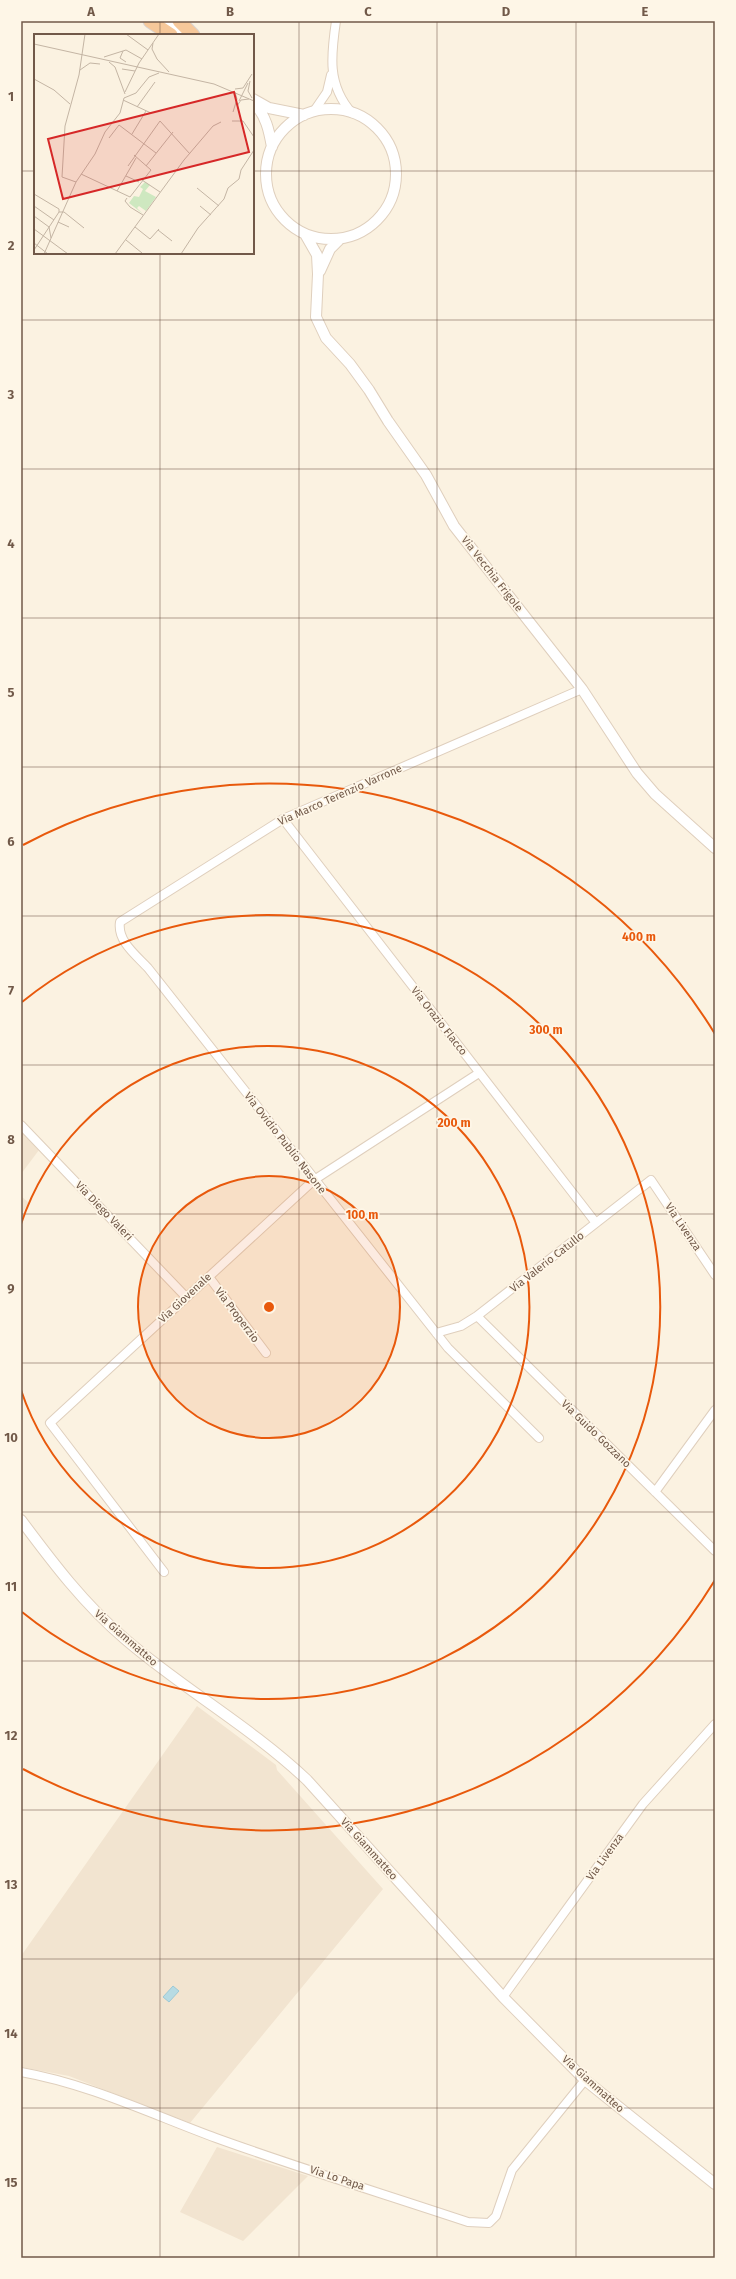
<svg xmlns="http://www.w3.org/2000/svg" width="736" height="2279" viewBox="0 0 736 2279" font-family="'Fira Sans',sans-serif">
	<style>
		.residential { fill: #f2e4d0 }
		.water { fill: #b7dbe3; stroke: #9dc9d5 }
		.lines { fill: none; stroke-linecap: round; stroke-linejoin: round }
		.minor-casing { stroke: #dfcfbd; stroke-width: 10 }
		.tertiary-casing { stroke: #dfcfbd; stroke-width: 12 }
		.trunk-casing { stroke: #dad4d0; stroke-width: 15 }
		.minor { stroke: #fff; stroke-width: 8 }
		.tertiary { stroke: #fff; stroke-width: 10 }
		.trunk { stroke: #f6c89a; stroke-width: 13 }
		.grid { fill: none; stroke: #715949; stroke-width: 1; stroke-opacity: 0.55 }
		.ring { fill: none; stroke: #e8590c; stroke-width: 2 }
		.labels { text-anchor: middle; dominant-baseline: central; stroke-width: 3.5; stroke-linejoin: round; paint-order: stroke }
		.street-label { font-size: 11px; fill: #715949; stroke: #fef6e7 }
		.inset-road { fill: none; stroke: #c4b5a4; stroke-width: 1 }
		.view { fill: #d62828; fill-opacity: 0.15; stroke: #d62828; stroke-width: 2 }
		.inset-edge { fill: none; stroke: #715949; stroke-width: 2 }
		.centre { fill: #e8590c; stroke: #fef6e7; stroke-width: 2 }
		.ring-label { font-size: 12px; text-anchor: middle; font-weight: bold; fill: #e8590c; stroke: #fef6e7; stroke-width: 3.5; stroke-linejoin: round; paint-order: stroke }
		.neatline { fill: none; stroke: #715949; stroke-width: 1.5 }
		.grid-label { font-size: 13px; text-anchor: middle; font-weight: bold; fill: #715949 }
	</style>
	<rect width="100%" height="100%" fill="#fbf2e1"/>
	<path class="residential" d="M21,1132L39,1150L21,1174Z
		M21,1196L29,1203L21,1214Z
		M197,1706L276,1765L277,1770L383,1889L190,2123L69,2076L21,2067V1956Z
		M217,2147L308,2176L243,2241L180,2212Z"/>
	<path class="water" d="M173,1986L179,1991L169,2002L163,1997Z"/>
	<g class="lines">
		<g class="minor-casing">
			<path id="minor" d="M336,21C331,55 327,85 352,113
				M314,111L327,92L331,75
				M283,819L596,1223
				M21,1125L186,1297
				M209,1277L266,1353
				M477,1316L715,1551
				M436,1333L461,1326L477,1316L651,1180L715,1275
				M539,1438L448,1348L148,968C136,955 117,941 120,922L283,819L582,689
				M655,1492L715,1410
				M164,1572L50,1423L314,1180L479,1073
				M503,1997L643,1804L715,1724
				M21,2072C89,2084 151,2114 216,2138C299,2168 384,2194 468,2222L489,2223L496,2216L512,2170L585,2080"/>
		</g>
		<g class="tertiary-casing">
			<path id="tertiary" d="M167,21L183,35
				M253,99L269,108L304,115
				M254,103C266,116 269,130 272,147
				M266 174a65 65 0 1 1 130 0a65 65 0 1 1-130 0Z
				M305,234L317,255L318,274L316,317L326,338L350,364L369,390L388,421L426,475L454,526L582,689L637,773L655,794L715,848
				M320,271L330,249L340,239
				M21,1520C53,1563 84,1604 125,1639C183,1689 251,1727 307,1780L503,1997L585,2080L715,2184"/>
		</g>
		<g class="trunk-casing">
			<path id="trunk" d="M150,21L171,35
				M179,21L193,35"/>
		</g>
		<use href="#minor" class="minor"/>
		<use href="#tertiary" class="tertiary"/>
		<use href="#trunk" class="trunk"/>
	</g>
	<path class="grid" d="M160,21V35M299,21V2258M437,21V2258M576,21V2258M21,171H35M253,171H715M160,253V2258M21,320H715M21,469H715M21,618H715M21,767H715M21,916H715M21,1065H715M21,1214H715M21,1363H715M21,1512H715M21,1661H715M21,1810H715M21,1959H715M21,2108H715"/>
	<circle cx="269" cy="1307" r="131" fill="#e8590c" fill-opacity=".12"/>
	<g class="ring">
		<circle cx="269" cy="1307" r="131"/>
		<path d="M21 1224A261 261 0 1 1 21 1390"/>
		<path d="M22 1002A392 392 0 1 1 22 1612"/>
		<path d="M715 1580A523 523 0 0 1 23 1769M23 845A523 523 0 0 1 715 1034"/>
	</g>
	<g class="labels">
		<g class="street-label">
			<text transform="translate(492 574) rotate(52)">Via Vecchia Frigole</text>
			<text transform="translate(340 795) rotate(-24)">Via Marco Terenzio Varrone</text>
			<text transform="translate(439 1021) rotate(52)">Via Orazio Flacco</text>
			<text transform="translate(285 1143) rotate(52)">Via Ovidio Publio Nasone</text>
			<text transform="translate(104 1211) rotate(46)">Via Diego Valeri</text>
			<text transform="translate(683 1227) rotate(56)">Via Livenza</text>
			<text transform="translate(547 1262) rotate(-38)">Via Valerio Catullo</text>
			<text transform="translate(185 1298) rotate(-43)">Via Giovenale</text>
			<text transform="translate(237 1315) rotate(53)">Via Properzio</text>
			<text transform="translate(596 1434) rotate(44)">Via Guido Gozzano</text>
			<text transform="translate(126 1638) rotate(41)">Via Giammatteo</text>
			<text transform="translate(369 1849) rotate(48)">Via Giammatteo</text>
			<text transform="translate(605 1857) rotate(-54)">Via Livenza</text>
			<text transform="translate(593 2084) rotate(42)">Via Giammatteo</text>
			<text transform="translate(337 2178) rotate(18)">Via Lo Papa</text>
		</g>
	</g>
	<g transform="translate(34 34)">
		<rect width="220" height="220" fill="#fbf2e1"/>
		<path d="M111,148L116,151L111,157L122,163L112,177L105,172L103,174L109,180L95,169L100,162L105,163L109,155L106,153Z" fill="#cee8c0"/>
		<path class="inset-road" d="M92,0L114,16M119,9L118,15L123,25L135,38M0,10L180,50L220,67M89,17L86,24L92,28M70,23L92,16L108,25M75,28L81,33L91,60M88,35L101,37M46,36L56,29L66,30M0,45L20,56L36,70M216,47L214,57L218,64M201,55L209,54L218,40M91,58L105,29L125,0M90,64L102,59L115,43L125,39M89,66L117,79M205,67L214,49M203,72L207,66L215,65M103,73L121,48M199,78L203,65L201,58M198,87H209L220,103M98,100L112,77M75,104L85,91L122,119M94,132L126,87L156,120M112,132L139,98M47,140L96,163L117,136L100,121M92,142L105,148M108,146L126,158M42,148L28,143L31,92L45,41L51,0M163,154L185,172M83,157L102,124M0,160L25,175V178M93,164L91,167L96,173L109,181M0,172L20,186M166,172L177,181M0,182L15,193L17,204M24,188L35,193M101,193L116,205L125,195M0,195L34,220M124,196L138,207M92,206L108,219M0,209L14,220M0,216L25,178H30L50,194M10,220L42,148L61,120L71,98L86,79L90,64M81,220L150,126L179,92L187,88M147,220L164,194L190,165L194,154L205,145L207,136L220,116"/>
		<path class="view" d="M200,58L215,118L29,165L14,105Z"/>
		<rect width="220" height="220" class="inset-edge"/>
	</g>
	<circle cx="269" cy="1307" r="6" class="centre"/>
	<g class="ring-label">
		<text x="639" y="941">400 m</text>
		<text x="546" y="1034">300 m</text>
		<text x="454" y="1127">200 m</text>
		<text x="362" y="1219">100 m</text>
	</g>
	<rect width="736" height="2279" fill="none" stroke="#fef6e7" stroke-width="44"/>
	<rect x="22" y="22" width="692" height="2235" class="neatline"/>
	<g class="grid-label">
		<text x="91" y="16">A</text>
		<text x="230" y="16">B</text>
		<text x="368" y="16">C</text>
		<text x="506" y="16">D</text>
		<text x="645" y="16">E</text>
		<text x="11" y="101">1</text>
		<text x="11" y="250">2</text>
		<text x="11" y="399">3</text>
		<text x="11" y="548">4</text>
		<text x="11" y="697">5</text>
		<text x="11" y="846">6</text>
		<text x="11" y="995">7</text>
		<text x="11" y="1144">8</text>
		<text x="11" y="1293">9</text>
		<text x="11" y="1442">10</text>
		<text x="11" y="1591">11</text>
		<text x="11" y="1740">12</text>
		<text x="11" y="1889">13</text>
		<text x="11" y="2038">14</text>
		<text x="11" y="2187">15</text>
	</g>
</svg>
